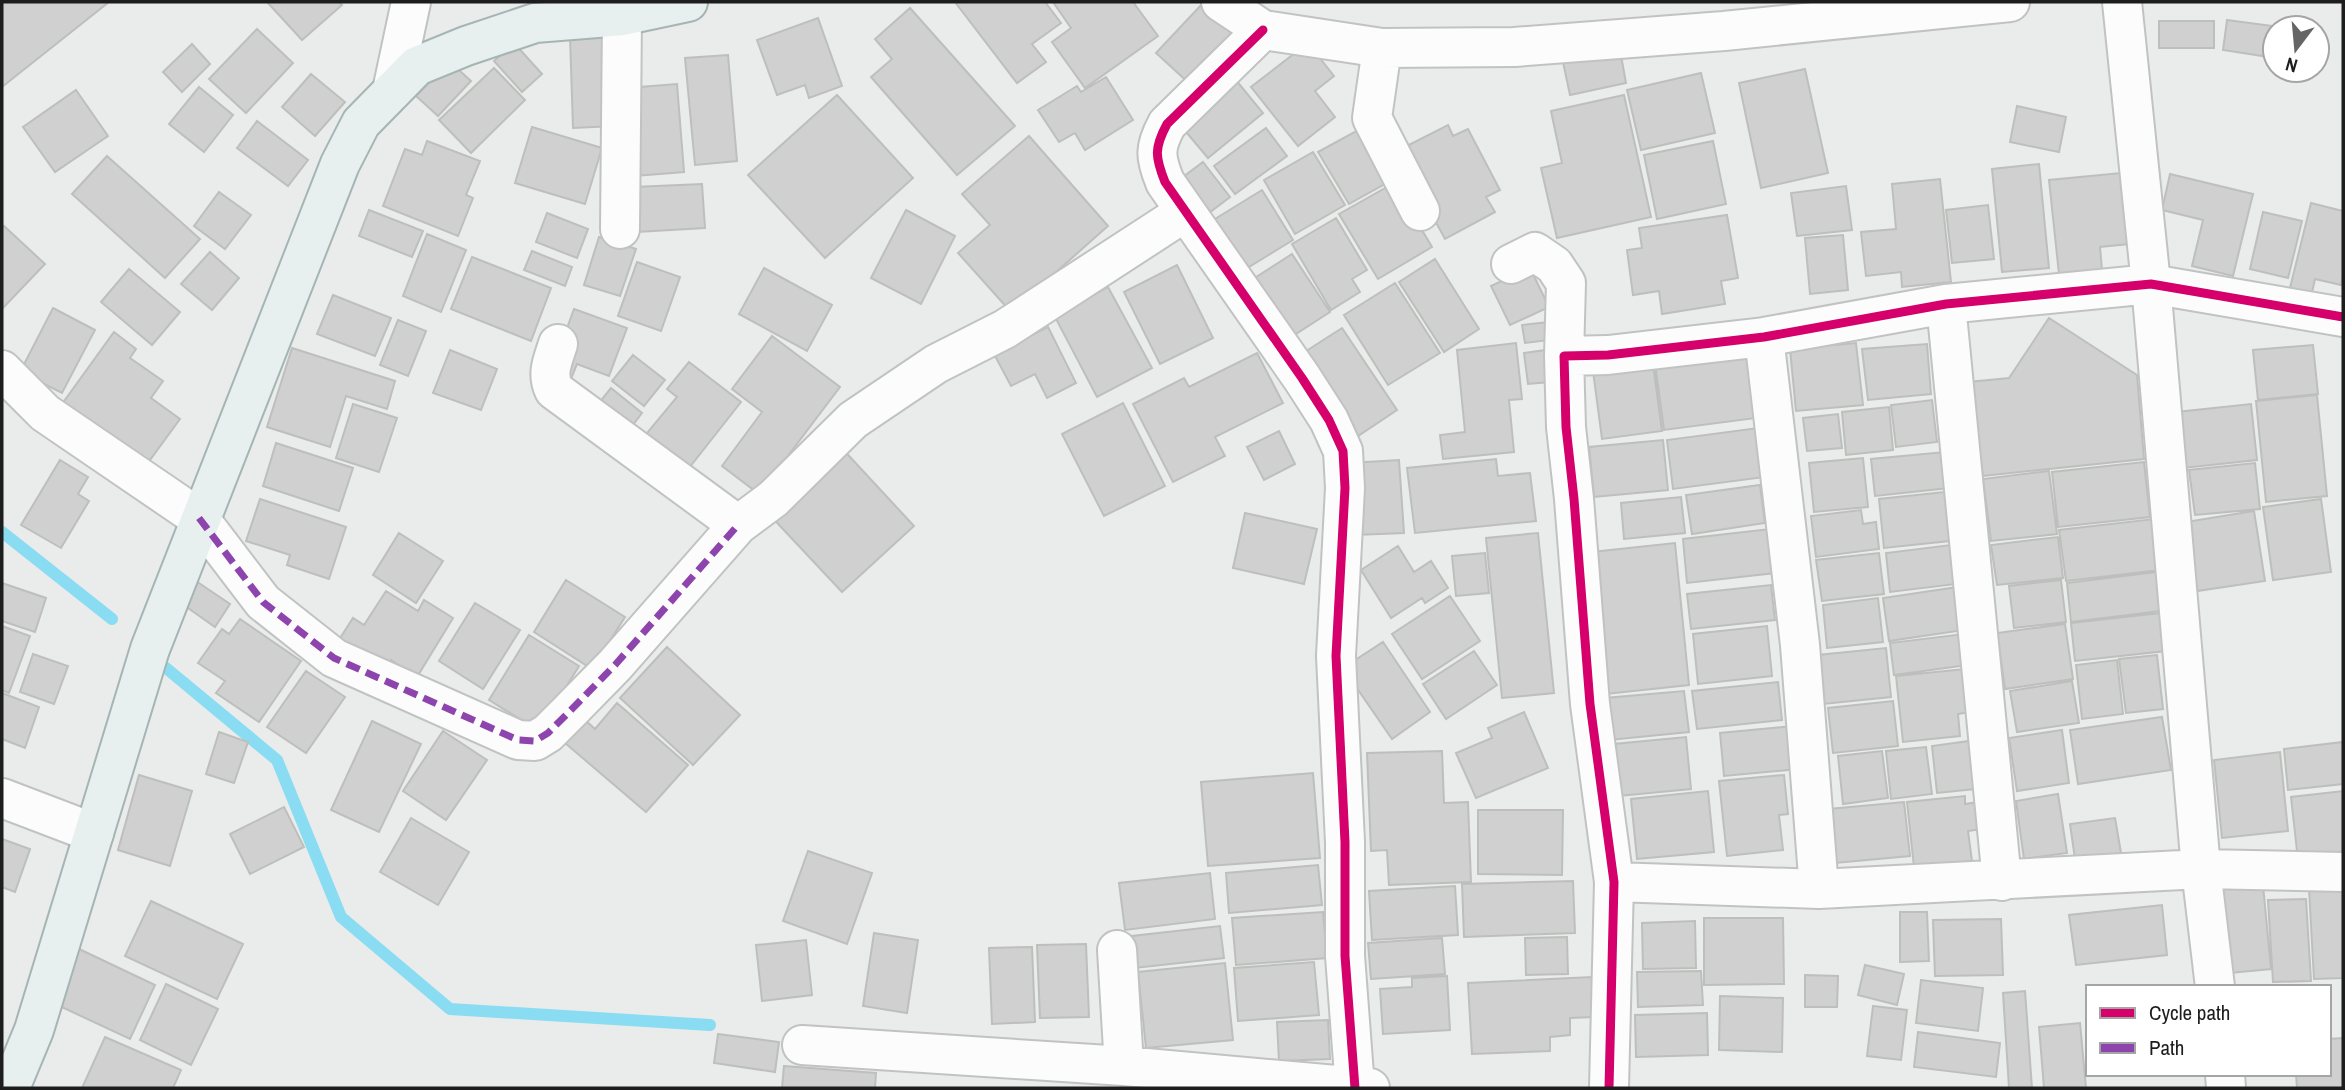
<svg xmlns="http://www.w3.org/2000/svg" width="2345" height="1090" viewBox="0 0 2345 1090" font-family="'Archivo Narrow',sans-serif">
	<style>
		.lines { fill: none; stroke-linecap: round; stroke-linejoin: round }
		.stream { stroke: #89dcf2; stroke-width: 12 }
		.building { fill: #cfd0cf; stroke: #bdbfbd; stroke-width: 2 }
		.minor-casing { stroke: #c1c3c2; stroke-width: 42 }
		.major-casing { stroke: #a5b5b4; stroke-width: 42 }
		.minor { stroke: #fcfcfc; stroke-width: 38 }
		.major { stroke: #e7efef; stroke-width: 38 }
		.quiet { stroke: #8e44ad; stroke-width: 7; stroke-dasharray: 14 7; stroke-linecap: butt }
		.cycleway-casing { stroke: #fff; stroke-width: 13 }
		.cycleway { stroke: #d6006c; stroke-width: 9 }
	</style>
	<rect width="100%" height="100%" fill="#e9ecea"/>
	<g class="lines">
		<path class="stream" d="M2,532L112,619
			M166,668L277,760L341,917L450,1009L710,1025"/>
	</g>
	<path class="building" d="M2,2H109L2,87Z
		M267,2H339L342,5L302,40Z
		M955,2H1045L1061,23L1032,44L1046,62L1017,83Z
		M1053,2H1133L1158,36L1085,88L1052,42L1071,28Z
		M1204,2L1239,34L1191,85L1156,53Z
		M910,8L1015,126L957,175L871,77L892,59L875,39Z
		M818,18L842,86L809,98L805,85L777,95L757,40Z
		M2227,20L2273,26L2269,57L2223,50Z
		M2159,21H2214V48H2159Z
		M257,29L293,63L246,113L209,79Z
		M612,35L615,126L573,128L570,36Z
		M514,43L542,74L522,92L494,61Z
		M1308,43L1334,76L1315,91L1335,117L1298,146L1251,87Z
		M192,44L210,64L182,92L163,72Z
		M1620,50L1626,83L1570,95L1563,62Z
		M728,55L737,161L695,165L685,58Z
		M449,61L471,81L438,116L416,96Z
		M494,68L525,100L471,153L439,120Z
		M1805,69L1828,173L1761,188L1739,83Z
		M1701,73L1715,133L1641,150L1627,90Z
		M311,74L345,102L315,136L282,107Z
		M1231,74L1263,113L1208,158L1176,120Z
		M1106,77L1133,120L1085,150L1075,133L1059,142L1038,110L1077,86L1081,92Z
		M677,84L684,172L635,176L627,88Z
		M199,87L233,115L204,152L169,124Z
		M76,90L108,136L55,172L23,127Z
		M837,95L913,178L825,258L748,175Z
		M1624,95L1651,217L1557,238L1541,168L1562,163L1551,111Z
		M2017,106L2066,117L2059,152L2010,142Z
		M257,121L308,160L288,186L237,148Z
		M1448,125L1453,136L1468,129L1500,190L1486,197L1495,212L1445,239L1397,151Z
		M532,127L602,148L585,204L515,183Z
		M1266,128L1287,156L1235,194L1214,166Z
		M1360,129L1390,181L1349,204L1318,152Z
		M1029,136L1108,226L1011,312L958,253L990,225L962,194Z
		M427,141L480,161L466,195L473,198L458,236L383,206L405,149L422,155Z
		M1713,141L1726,204L1657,219L1644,155Z
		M1313,152L1345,205L1295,234L1264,180Z
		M107,156L200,239L165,278L72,194Z
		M1203,162L1230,197L1201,219L1175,183Z
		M2039,164L2049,268L2002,272L1992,169Z
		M2121,173L2129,244L2100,247L2102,270L2059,274L2049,180Z
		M2170,174L2253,194L2233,276L2192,266L2203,220L2162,210Z
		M1940,179L1951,282L1902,287L1901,272L1866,276L1861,232L1896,229L1892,184Z
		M1394,183L1432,247L1378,279L1339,214Z
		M702,184L705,228L637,232L634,187Z
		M1846,186L1852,230L1797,236L1791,193Z
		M1262,190L1293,240L1241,272L1210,222Z
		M219,192L251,215L225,249L194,226Z
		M2311,203L2343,211V276L2341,285L2315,279L2311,297L2289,292Z
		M1988,205L1994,259L1952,263L1946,210Z
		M369,210L423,231L412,257L359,236Z
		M906,210L955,236L921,304L871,278Z
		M2263,212L2302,221L2288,278L2250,269Z
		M547,213L588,229L577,258L536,242Z
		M1727,215L1738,278L1721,281L1725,304L1662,314L1659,291L1633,295L1627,250L1642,248L1639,228Z
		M1336,218L1367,270L1352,279L1360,292L1331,310L1292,244Z
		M4,226L45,264L2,309V228Z
		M427,234L466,250L441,312L403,296Z
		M1843,235L1848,290L1810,294L1805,238Z
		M599,237L636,249L620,296L584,285Z
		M532,251L572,267L565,286L524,270Z
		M210,252L239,278L212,310L181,284Z
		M1292,254L1330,312L1288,339L1250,281Z
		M472,257L551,288L531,341L451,309Z
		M1435,259L1479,329L1444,352L1399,282Z
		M637,262L680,277L661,331L618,316Z
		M1177,265L1213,338L1160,364L1124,292Z
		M764,268L832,305L807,351L739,314Z
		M1530,268L1549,307L1510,325L1491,286Z
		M129,269L180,312L152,345L101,302Z
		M1395,283L1440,353L1388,385L1344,315Z
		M1108,287L1152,368L1097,397L1054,315Z
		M333,295L391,318L375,356L317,334Z
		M53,308L95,330L62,393L20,372Z
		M574,309L627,328L609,376L577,364L571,379L551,372Z
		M2049,318L2137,375L2144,459L1983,476L1969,382L2009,378Z
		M398,320L426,331L408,376L380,365Z
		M1548,322L1550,340L1525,343L1522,325Z
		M1048,327L1076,383L1047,398L1035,374L1011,386L994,354Z
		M1342,328L1397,410L1355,438L1300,355Z
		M114,332L136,349L130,358L163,381L151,398L180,419L147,464L62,404Z
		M772,336L840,387L759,494L722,466L762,412L732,389Z
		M1516,343L1522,399L1509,400L1514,452L1443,459L1440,435L1465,432L1457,350Z
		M1856,343L1863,405L1796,411L1790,349Z
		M1927,344L1931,394L1868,400L1862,349Z
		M2313,345L2318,394L2258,400L2253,350Z
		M292,348L395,381L387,409L346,396L330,447L267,427Z
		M450,350L497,369L481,410L433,393Z
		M1546,350L1550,382L1528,384L1524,353Z
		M1747,351L1756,418L1664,430L1655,364Z
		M1257,353L1283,403L1215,437L1225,456L1173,482L1133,404L1184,378L1189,387Z
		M633,355L665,380L644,406L612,381Z
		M689,362L741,402L685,473L642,439L677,397L667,389Z
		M1653,364L1662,431L1602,439L1593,371Z
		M611,388L642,413L626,434L594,409Z
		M2317,395L2327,496L2266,502L2256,401Z
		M1932,400L1937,442L1896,447L1891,405Z
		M1123,403L1165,486L1104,516L1062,434Z
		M353,404L397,418L379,472L336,458Z
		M2251,404L2257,460L2183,468L2177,412Z
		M1889,407L1893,450L1846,455L1842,412Z
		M1838,414L1842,448L1807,451L1803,418Z
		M1758,428L1765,477L1673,489L1667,440Z
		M1279,431L1295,464L1264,480L1247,447Z
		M1663,440L1668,490L1594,497L1589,447Z
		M276,443L353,468L339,511L263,486Z
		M838,444L914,526L842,592L766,511Z
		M1945,452L1949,488L1875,496L1871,459Z
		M1863,458L1868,507L1814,512L1809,463Z
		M1496,459L1498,476L1530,473L1536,521L1415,533L1407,468Z
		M60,460L88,477L78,494L89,501L61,548L21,525Z
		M1399,460L1404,533L1355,535L1350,463Z
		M2144,462L2150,517L2058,527L2052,472Z
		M2255,463L2260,509L2195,515L2189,470Z
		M2049,471L2057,534L1991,541L1983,479Z
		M1760,485L1765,523L1692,534L1686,495Z
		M1954,491L1959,540L1884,548L1879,499Z
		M1681,497L1685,533L1624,539L1621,503Z
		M260,499L346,527L329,579L287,565L290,555L246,541Z
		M2321,499L2331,572L2273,580L2263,507Z
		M1861,510L1863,524L1876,522L1879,549L1816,557L1811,516Z
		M2254,511L2265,581L2197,591L2186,522Z
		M1245,513L1317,529L1304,584L1233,568Z
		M2154,519L2161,570L2066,581L2059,530Z
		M1770,529L1775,573L1687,583L1683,539Z
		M399,533L443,561L416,603L373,575Z
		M1538,533L1554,693L1502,698L1486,538Z
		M2058,537L2063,578L1997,585L1991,545Z
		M1675,543L1689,685L1606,694L1592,552Z
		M1951,545L1956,584L1890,592L1886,553Z
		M1398,546L1414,572L1431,561L1448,588L1425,603L1422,598L1391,618L1361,570Z
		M1485,553L1489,593L1456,596L1452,556Z
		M1879,553L1884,594L1822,601L1816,560Z
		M2156,572L2161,611L2071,622L2067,583Z
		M566,580L625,617L592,669L534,632Z
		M2061,580L2066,622L2014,628L2009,586Z
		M196,581L230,604L215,627L181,603Z
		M2,583L46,598L35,632L2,621Z
		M1771,585L1775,620L1691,629L1687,594Z
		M1958,587L1964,630L1889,641L1883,598Z
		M386,591L418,611L424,600L453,618L417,677L391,660L384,672L337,643L353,618L364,625Z
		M1450,596L1480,641L1422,679L1392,634Z
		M1878,598L1883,642L1827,648L1823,605Z
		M475,603L520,630L483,689L439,661Z
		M2161,613L2166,651L2075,661L2071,623Z
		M240,619L301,661L259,722L216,693L225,681L198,663L222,629L229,634Z
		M2065,624L2073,679L2005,689L1997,633Z
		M2,626L30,636L9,693L2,690Z
		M1767,626L1772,676L1698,684L1693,634Z
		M1964,634L1968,665L1894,675L1890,643Z
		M529,635L579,666L539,731L489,700Z
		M1383,642L1430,712L1392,739L1343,668Z
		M667,647L740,715L693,765L620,698Z
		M1886,648L1891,697L1823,704L1818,655Z
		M1474,651L1497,685L1446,719L1423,684Z
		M33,654L68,666L54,704L20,692Z
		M2157,655L2163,709L2126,713L2119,659Z
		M2117,660L2123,714L2082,719L2076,665Z
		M1965,669L1970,712L1958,714L1960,736L1903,742L1896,676Z
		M306,671L345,697L306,753L267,727Z
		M2072,681L2079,723L2017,732L2010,691Z
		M1778,682L1782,720L1697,729L1692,691Z
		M1684,691L1689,732L1609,740L1605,698Z
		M2,693L39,707L25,748L2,739Z
		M1893,701L1898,746L1833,753L1828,708Z
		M617,703L688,765L646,812L565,743L585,720L595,729Z
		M1524,712L1548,768L1476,798L1456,753L1492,738L1488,728Z
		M2162,717L2171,770L2078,784L2070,730Z
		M372,721L421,744L379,832L331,810Z
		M1793,726L1798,769L1724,776L1720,733Z
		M2062,730L2069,783L2017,791L2009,738Z
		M443,731L487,760L446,820L403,791Z
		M219,732L248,742L234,783L206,774Z
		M1686,737L1691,789L1619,796L1614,744Z
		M1969,741L1975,789L1937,793L1932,746Z
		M2343,742V784L2288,790L2284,749Z
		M1926,747L1932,794L1891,799L1886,751Z
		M1442,751L1444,803L1468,802L1471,882L1389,885L1387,850L1371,851L1367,753Z
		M1882,751L1888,798L1843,804L1838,756Z
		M2280,752L2288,831L2222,838L2214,760Z
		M1313,773L1320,858L1208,866L1201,782Z
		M139,775L192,791L170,866L118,850Z
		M1784,775L1788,814L1779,815L1783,850L1727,856L1719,781Z
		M1708,791L1714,852L1637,859L1631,799Z
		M2343,791V855L2298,860L2291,797Z
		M2058,794L2067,853L2024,859L2016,801Z
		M1965,796V804L1979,802L1982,829L1968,831L1972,861L1914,867L1907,802Z
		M1904,802L1910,856L1835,863L1829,809Z
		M284,807L304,847L250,874L230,834Z
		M1478,810H1563L1562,875L1478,874Z
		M411,818L469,852L438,905L380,872Z
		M2115,818L2121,853L2075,859L2070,824Z
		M2,839L30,849L15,892L2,887Z
		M808,851L872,873L847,944L783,921Z
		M1318,865L1322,905L1229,913L1226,873Z
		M1210,873L1215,919L1125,930L1119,883Z
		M1573,881L1575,933L1464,937L1462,884Z
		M2263,885L2271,969L2230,973L2222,889Z
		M1455,886L1458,935L1372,940L1369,891Z
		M2343,887V978L2314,979L2309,889Z
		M2306,899L2311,981L2273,982L2268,900Z
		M151,901L243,944L217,999L125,956Z
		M2162,905L2167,955L2076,965L2069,915Z
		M1323,912L1327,958L1236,965L1232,918Z
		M1900,912H1927L1929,961L1900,962Z
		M1704,918H1783L1784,984L1704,985Z
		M2001,919L2003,975L1935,976L1933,920Z
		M1695,921L1696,968L1643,969L1642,923Z
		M1220,926L1224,958L1135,968L1132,936Z
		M874,933L918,940L907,1013L863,1006Z
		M1567,937L1568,974L1526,975L1525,938Z
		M1442,938L1445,974L1371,979L1368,943Z
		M806,940L812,995L762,1001L756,945Z
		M1086,944L1089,1017L1040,1018L1037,945Z
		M1032,947L1035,1022L992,1024L989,948Z
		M77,948L155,985L130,1039L51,1002Z
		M1314,962L1319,1015L1238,1021L1234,968Z
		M1225,963L1233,1040L1146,1048L1138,972Z
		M1865,965L1904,974L1897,1005L1858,995Z
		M1701,971L1703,1005L1638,1007L1637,972Z
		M1805,975L1838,976L1837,1007H1805Z
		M1447,976L1450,1030L1383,1034L1380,989L1412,987V978Z
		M1592,977L1594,1017L1570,1018V1035L1550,1037V1051L1472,1054L1468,983Z
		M1921,980L1983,988L1978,1031L1916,1023Z
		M166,984L218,1009L191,1065L140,1040Z
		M2025,991L2032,1088H2009L2003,993Z
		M1720,996L1783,998L1782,1052L1719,1050Z
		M1873,1006L1907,1010L1901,1060L1867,1056Z
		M1707,1013L1708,1055L1636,1057L1635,1015Z
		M1328,1020L1330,1059L1279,1061L1277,1022Z
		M2080,1023L2086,1088H2044L2039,1027Z
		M1918,1032L2000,1043L1996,1077L1914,1067Z
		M718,1034L779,1042L775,1072L714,1063Z
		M105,1037L181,1070L173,1088H82Z
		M2343,1038V1088H2297L2296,1074H2329V1039Z
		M784,1066L876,1073L875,1088H782Z"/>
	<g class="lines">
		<g class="minor-casing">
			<path id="minor" d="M1221,2L1263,30L1382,48L1514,47L1724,31L2010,2
				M2122,2L2151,284L2201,869L2215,987
				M1263,30L1167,124C1154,148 1155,157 1165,182L1302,378L1329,420L1343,451L1345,488L1336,656L1345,842V956L1355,1088
				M1382,48L1372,118L1420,211
				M392,91L411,2
				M620,229L622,16
				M1511,264L1535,252L1554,265L1566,283L1564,356
				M1946,304L2002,881
				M1764,337L1800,645L1819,889
				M558,344C553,360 546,373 554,390L738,525L773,499L853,420L936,364L1005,329L1185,212
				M2,370L45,413L199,518L263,602L334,658L518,740L535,741L548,733L568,713L615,665L738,525
				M2,798L94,833
				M1614,882L1819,889L2201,869L2343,872
				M1117,950L1124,1066
				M802,1045L1124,1066L1370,1088
				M2225,1074L2226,1088
				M1609,1088L1614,882L1590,704L1574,499L1566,427L1564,356L1608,355L1764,337L1946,304L2151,284L2343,317"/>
		</g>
		<g class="major-casing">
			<path id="major" d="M10,1088L34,1030L150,649L340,164L361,123L417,66L466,46L535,23L622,16L688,2"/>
		</g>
		<use href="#minor" class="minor"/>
		<use href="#major" class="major"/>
		<path class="quiet" d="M199,518L263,602L334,658L518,740L535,741L548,733L568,713L615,665L738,525"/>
		<g class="cycleway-casing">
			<path id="cycleway" d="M1263,30L1167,124C1154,148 1155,157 1165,182L1302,378L1329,420L1343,451L1345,488L1336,656L1345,842V956L1355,1088
				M1609,1088L1614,882L1590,704L1574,499L1566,427L1564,356L1608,355L1764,337L1946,304L2151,284L2343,317"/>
		</g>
		<use href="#cycleway" class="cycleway"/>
	</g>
	<rect width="2345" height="1090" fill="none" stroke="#1c1d1c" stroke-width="7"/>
	<rect x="2086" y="985" width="245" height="91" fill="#ffffff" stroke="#a4a5a4" stroke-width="2"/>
	<rect x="2100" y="1008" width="35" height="10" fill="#d6006c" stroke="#a4a5a4" stroke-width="2"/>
	<text x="2149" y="1020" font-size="21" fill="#1c1d1c">Cycle path</text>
	<rect x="2100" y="1043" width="35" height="10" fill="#8e44ad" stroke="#a4a5a4" stroke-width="2"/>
	<text x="2149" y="1055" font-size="21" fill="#1c1d1c">Path</text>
	<g transform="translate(2296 49) rotate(196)"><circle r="33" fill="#ffffff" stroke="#a4a5a4" stroke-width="2"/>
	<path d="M0-5L12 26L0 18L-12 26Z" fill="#646564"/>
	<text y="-10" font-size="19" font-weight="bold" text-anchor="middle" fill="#1c1d1c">N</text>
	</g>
</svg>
